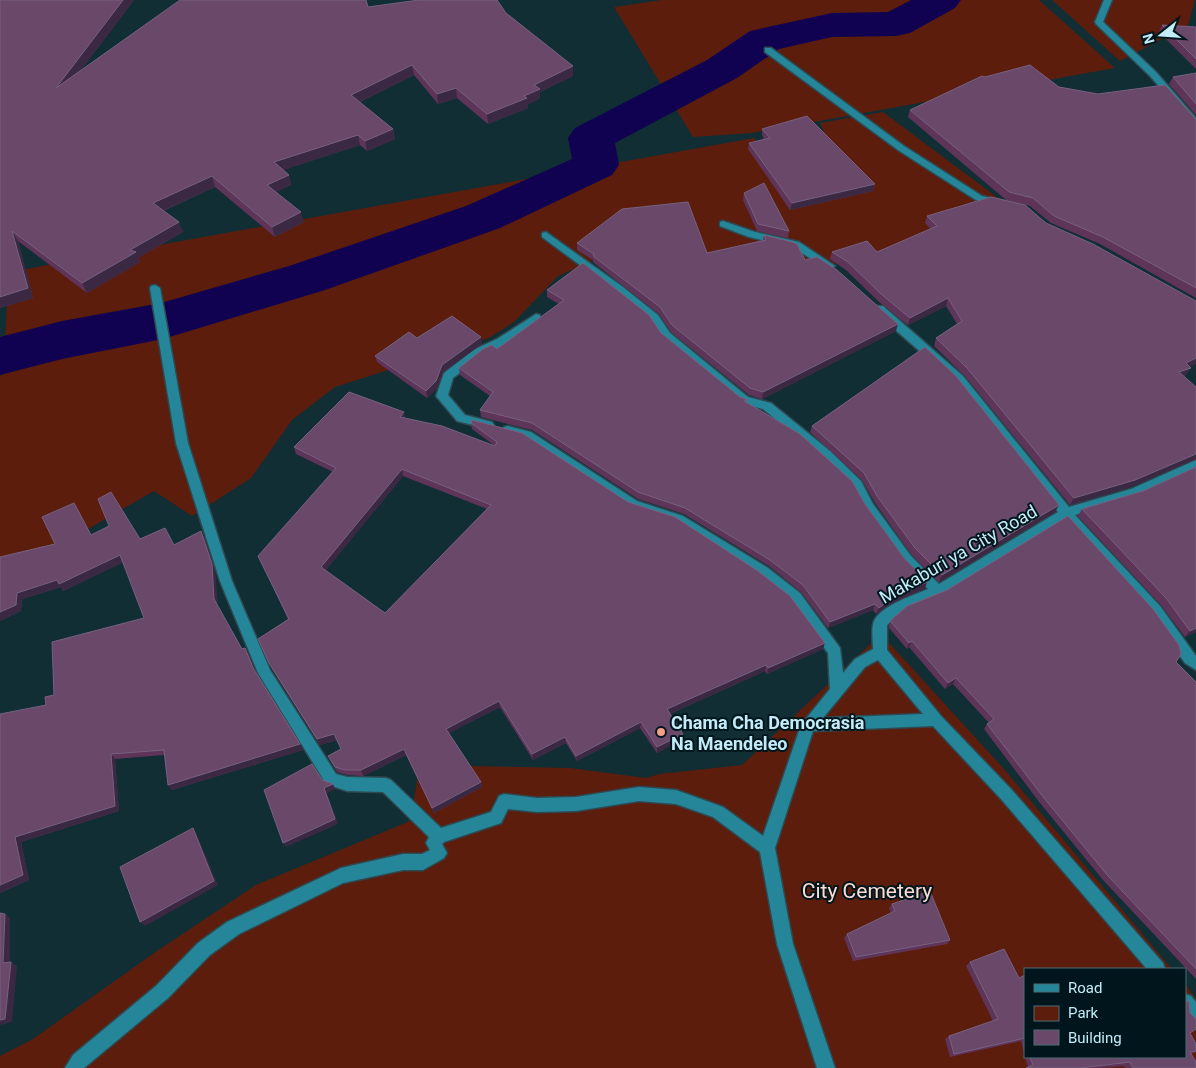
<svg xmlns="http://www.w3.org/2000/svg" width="1196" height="1068" viewBox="0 0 1196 1068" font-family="Roboto,sans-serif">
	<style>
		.green { fill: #5c1d0d }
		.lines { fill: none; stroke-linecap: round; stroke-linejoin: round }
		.river { fill: #100251; fill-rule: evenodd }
		.minor-casing { stroke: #2f4951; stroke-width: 3 }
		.minor { fill: #25869a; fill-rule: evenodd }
		.wall { fill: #5f3459; fill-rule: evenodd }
		.shaded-wall { fill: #3b2943 }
		.building { fill: #69486a; stroke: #776180; fill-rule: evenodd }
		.poi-dot { fill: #f49e87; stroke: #00161c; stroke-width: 2 }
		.labels { text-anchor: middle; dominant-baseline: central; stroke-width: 4; stroke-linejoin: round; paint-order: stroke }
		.street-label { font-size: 18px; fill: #c3ecf8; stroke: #00161c }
		.poi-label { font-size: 18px; font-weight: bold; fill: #c3ecf8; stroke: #00161c; text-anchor: start }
		.near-park-label { font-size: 21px; fill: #fbdbd2; stroke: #00161c }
	</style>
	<rect width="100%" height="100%" fill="#112e35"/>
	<path class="green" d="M662,0H1039L1115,68L752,133L693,137L614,7Z
		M1052,0H1195L1188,25L1120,61Z
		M883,112L998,198L976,249L942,257L815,265L694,256L633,243L558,276L514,322L489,338L335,387L292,420L251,478L192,516L154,491L62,544L0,558V376L3,374L9,272L754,138L783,174L828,140L820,123Z
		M881,634L1003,768L1172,969H1025V1057H1185V984L1196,998V1068H0V1056L33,1039L157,951L256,885L410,821L420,765L570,768L646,778L659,774L742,765Z"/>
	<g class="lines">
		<path class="river" d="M911,0H961L955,8L910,33L896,36L832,37L779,49L737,78L615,143L619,165L612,175L500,228L325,290L163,339L62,359L0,375V337L62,321L161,303L289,266L466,206L572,159L568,138L575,128L707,60L750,31L832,13L888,12Z"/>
		<g class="minor-casing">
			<path id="minor" d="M1104,0H1112L1103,22L1156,72L1196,118V126L1193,125L1150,76L1096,24L1095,22Z
				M765,48H771L904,146L982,196L1004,201L1006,203L1001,206L976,200L898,150L765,52Z
				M723,221L755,232L799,242L835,266L830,269L826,268L792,247L749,237L720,226V222Z
				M546,232L623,287L658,315L670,333L748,397L771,403L830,451L861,481L873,504L911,556L939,584L1058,512L955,382L875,312V306H883L963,376L1069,507L1131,489L1196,460V470L1138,496L1075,515L1160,606L1196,656V670L1185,663L1150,614L1065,520L943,595L903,611L887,625V650L941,716L1011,789L1163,963L1165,969H1147L1001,799L933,726L813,731L775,848L793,944L835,1068H817L777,944L760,852L713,817L676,804L639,801L576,811L537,812L508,809L501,823L444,842L442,844L447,853L444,858L423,870H403L343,883L239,934L210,955L168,998L84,1068H65L73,1055L156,986L198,943L227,922L341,868L403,854H422L430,850L426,843L429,837L383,792L347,791L326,784L258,673L220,581L176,443L150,288L151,286L155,285L160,288L188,443L232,581L270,670L336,774L347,777L386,778L391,780L441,828L491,812L499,796L504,794L537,798L576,797L639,787L676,790L723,807L763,836L801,725L830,689L828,653L790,601L758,576L675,522L629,507L523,438L504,433L502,430L504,427L508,426L531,432L637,501L683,516L768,568L800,593L840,648L843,673L855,659L873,649C873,641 871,628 874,621C882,605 912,596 928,589L903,564L864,510L852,487L822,457L763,409L740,403L662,339L650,321L615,291L542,237V233ZM878,660L923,714L823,718L865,667Z
				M536,314L540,315V321L505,345L483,355L453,378L448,395L465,415L492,422L494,425L492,428L488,429L457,421L436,396L444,373L475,349L497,339Z
				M1185,994L1191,996L1196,1002V1023L1190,1021L1185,1015Z"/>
		</g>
		<use href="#minor" class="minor"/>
	</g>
	<path class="wall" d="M0,0H134L81,70L368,7L506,13L573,76L540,92V98L527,105L528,108L488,124L457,98L438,104L414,75L360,102L393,129L395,139L367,151L360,145L283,170L289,175L291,185L276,192L304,222L275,237L215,187L163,211L183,232L138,258L140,262L87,293L18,241L33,298L0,308Z
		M1162,25L1196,27V69L1159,32Z
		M1196,73V115L1169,84L1173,77Z
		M985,77L1059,87L1196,119V298L1100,244L1051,223L1030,206L1006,200L908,117L910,110Z
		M762,129L875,184L873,191L790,210L748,149L749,143L764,139L762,135Z
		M744,193L789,231L788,238L757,231L743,200Z
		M927,216L1189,367L1186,375L1184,376L1196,387V459L1130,487L1070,505L964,375L934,346L936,338L957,324L946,306L908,325L879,302L846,270L830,259L832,252H877L931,229L925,223Z
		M764,235L805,260L896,331L762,399L749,395L671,332L659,314L593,262V260L577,250V243L707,253L763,240Z
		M547,290L661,333L747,403L865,504L904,558L927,582L925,588L890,604L876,614L873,610L828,628L801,592L769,566L684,514L638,499L532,430L481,417L480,410L490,396L460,375L459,368L497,349L559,304L547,297Z
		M417,338L482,344L443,372L437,388L427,398L377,362L375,356Z
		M404,412L405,418L495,446L472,429L471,423L823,649L767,674L765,671L670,714L683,734V739L657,753L640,728L577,761L566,743L533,760L500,707L449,733L481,782L482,787L434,813L406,755L363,776L347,775L337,772L328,756L341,749L337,740L320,745L272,669L258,639L288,619L258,556L333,472L296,454L294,447ZM403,476L487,509L385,613L325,571Z
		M812,426L1055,512L939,582L912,555L875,503L862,480L810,432Z
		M1143,491L1196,632L1185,637L1161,605L1078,516L1082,509Z
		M78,509L91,535L140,539L174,545L204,537L215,570L217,605L242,649L248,653L255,671L303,750L172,790L168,785L164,755L115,759L119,811L21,842L29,880L0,893L46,705L54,695L144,618L123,562L63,591L61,587L22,599L21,611L0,621V557L55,544Z
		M891,620L1176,662L1196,682V979L1103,880L1040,803L984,729L987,724L989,723L953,684L945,689L909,647L907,649L889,628V626Z
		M892,904L950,940L947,944L853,961L844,938L847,934L891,913L889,908Z
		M970,962L1019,978L1025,975V1056L1021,1041L950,1057L945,1039L949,1036L993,1021L966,966Z
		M1190,1013V1033L1196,1044V1052L1191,1054L1196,1068H1125L1124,1066L1102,1068H1026L1028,1067L1025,1057H1185Z"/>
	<path class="shaded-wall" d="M123,0H134L60,98L56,88Z
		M412,65L414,75L353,105L351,95Z
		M573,66V76L540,92V98L527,105L528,108L488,124L487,114L524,96L534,85Z
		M456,88L457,98L438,104L437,94Z
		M393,129L395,139L367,151L365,141Z
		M358,135L360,145L277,172L274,162Z
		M289,175L291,185L270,195L267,185Z
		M212,176L215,187L157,213L153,203Z
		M875,184L873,191L790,210L792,203Z
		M301,212L304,222L275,237L272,227Z
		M179,222L183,232L138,258L140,262L87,293L82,283L130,250Z
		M12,231L18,241L33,298L0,308V297Z
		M948,298L946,306L908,325L910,318Z
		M898,324L896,331L762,399L763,392Z
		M481,337L482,344L443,372L437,388L427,398L426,391L442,365Z
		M1196,358V364L1181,371L1186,363Z
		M1191,368L1186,375L1175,379L1179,372Z
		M404,412L405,419L400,417Z
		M1196,454V459L1130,487L1070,505L1074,498Z
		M402,469L403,476L323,574L321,567Z
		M1059,505L1055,512L939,582L942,575Z
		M201,531L204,537L215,570L218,605L214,599Z
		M120,555L124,562L63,591L61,587L22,599L21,611L0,621V612L17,593Z
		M927,582L925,588L890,604L876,614L879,608L892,598Z
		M875,604L873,610L828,628L830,622Z
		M1196,628V632L1185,637L1190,631Z
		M912,641L909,647L907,649L909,643Z
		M825,643L823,649L767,674L768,668Z
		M766,665L765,671L667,715V709Z
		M956,678L953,684L945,689L948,683Z
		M499,701L500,707L448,734L446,729Z
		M641,722L640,728L577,761L576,756Z
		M334,734L337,740L320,745L317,739Z
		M683,734V739L657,753V747Z
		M565,737L566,743L533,760L532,754Z
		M300,744L303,750L172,790L168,785Z
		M404,749L406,755L363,776L361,770Z
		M111,754L115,759L119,811L21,842L29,880L0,893V885L15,837Z
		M481,782L482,787L434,813L432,808Z
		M333,784L335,789L327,793L338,824L286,847L283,843L324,788Z
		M193,828L196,833L218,885L145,926L140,922Z
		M5,914L10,918V967L3,963Z
		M11,962L17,966L12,1022L0,1025V1020Z"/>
	<path class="building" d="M0,0H123L56,88L180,0H366L368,7L419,0H497L506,13L573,66L534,85L540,89L524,96L527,98L487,114L456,88L437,94L412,65L351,95L393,129L365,141L358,135L274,162L289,175L267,185L301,212L272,227L212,176L153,203L179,222L130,250L136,252L82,283L12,231L28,288L0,297Z
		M1162,25L1196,27V59Z
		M1030,65L1059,87L1098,94L1165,85L1196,119V288L1103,237L1054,216L1033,198L1009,192L910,110L982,76L985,77Z
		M1196,73V104L1173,77Z
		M807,116L875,184L792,203L749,143L770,138L762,129Z
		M764,183L789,231L758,224L744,193Z
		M991,197L1025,205L1046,223L1093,244L1196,301V358L1186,363L1191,368L1179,372L1196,387V454L1135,480L1074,498L967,368L936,338L962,321L948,298L910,318L881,294L848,262L832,252L867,241L877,252L937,226L927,216Z
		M688,202L707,253L766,240L764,235L792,242L797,244L805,260L817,257L837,270L898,324L763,392L750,388L672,325L660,307L593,256L594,254L577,243L622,209Z
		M583,263L649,315L661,333L740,397L748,400L744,401L800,434L852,481L865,504L904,558L927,582L892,598L879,608L875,604L830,622L803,585L770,560L685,508L638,492L532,423L480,410L493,392L459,368L483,349L492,345L497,349L564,300L547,290Z
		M452,316L481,337L442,365L436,381L426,391L375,356L409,332L417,338Z
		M925,347L956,376L1059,505L942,575L915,548L877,496L864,473L812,426Z
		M349,392L404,412L400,417L442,426L495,446L497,442L471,423L472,420L522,433L628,502L675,517L758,571L790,596L825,643L768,668L766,665L667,709L683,734L657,747L641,722L576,756L565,737L532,754L499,701L446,729L481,782L432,808L404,749L361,770H345L335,767L328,756L341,749L334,734L317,739L269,663L258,639L289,619L258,556L336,468L294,447ZM402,469L491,505L385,613L321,567Z
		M1196,467V628L1190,631L1166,598L1082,509L1143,491Z
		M111,492L140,539L165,528L174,545L201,531L212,564L214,599L242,649L245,648L253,668L300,744L168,785L164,750L111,754L115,806L15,837L23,875L0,885V714L46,705L45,697L54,695L52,642L144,618L120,555L59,584L57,580L17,593L16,605L0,612V557L55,544L42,517L74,503L91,535L109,526L98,499Z
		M1068,516L1153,609L1179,645L1181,654L1176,662L1196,682V969L1108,876L1044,798L987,724L994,719L956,678L948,683L912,641L909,643L891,622V620L907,606L947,590Z
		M312,764L322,780L333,784L324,788L335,819L283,843L264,790Z
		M193,828L214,881L140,922L120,867Z
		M930,891L950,940L856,957L847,934L895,911L892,904Z
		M0,913L5,914L3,963L11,962L5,1019L0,1020Z
		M1004,949L1019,978L1025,975V1038L954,1054L949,1036L998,1019L970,962Z
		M1189,1001L1190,1013L1196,1019V1029L1190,1033L1196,1044V1051L1190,1052L1196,1062V1068H1133L1130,1062L1080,1068H1026L1033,1065L1030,1057H1185V1002Z"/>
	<circle class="poi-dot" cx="661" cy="732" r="5"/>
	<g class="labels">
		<g class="street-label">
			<text transform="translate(958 554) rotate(-30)">Makaburi ya City Road</text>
		</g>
		<g class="poi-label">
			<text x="671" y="722">Chama Cha Democrasia<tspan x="671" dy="21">Na Maendeleo</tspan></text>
		</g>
		<g class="near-park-label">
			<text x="867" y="891">City Cemetery</text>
		</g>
	</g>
	<rect x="1024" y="968" width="162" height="90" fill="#00161c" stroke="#4e6c74"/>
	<rect x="1034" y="984" width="25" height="8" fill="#25869a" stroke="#4e6c74"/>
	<text x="1068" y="993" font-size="15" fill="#c3ecf8">Road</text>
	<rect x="1034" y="1006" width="25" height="15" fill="#5c1d0d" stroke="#4e6c74"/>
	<text x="1068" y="1018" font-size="15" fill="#c3ecf8">Park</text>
	<rect x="1034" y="1030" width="25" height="15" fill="#69486a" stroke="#4e6c74"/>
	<text x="1068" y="1043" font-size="15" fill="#c3ecf8">Building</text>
	<g transform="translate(1161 35) rotate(253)" stroke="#00161c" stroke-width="4" paint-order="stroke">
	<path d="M0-4L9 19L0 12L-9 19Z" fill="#c3ecf8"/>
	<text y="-8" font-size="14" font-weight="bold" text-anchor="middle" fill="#c3ecf8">N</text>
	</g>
</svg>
